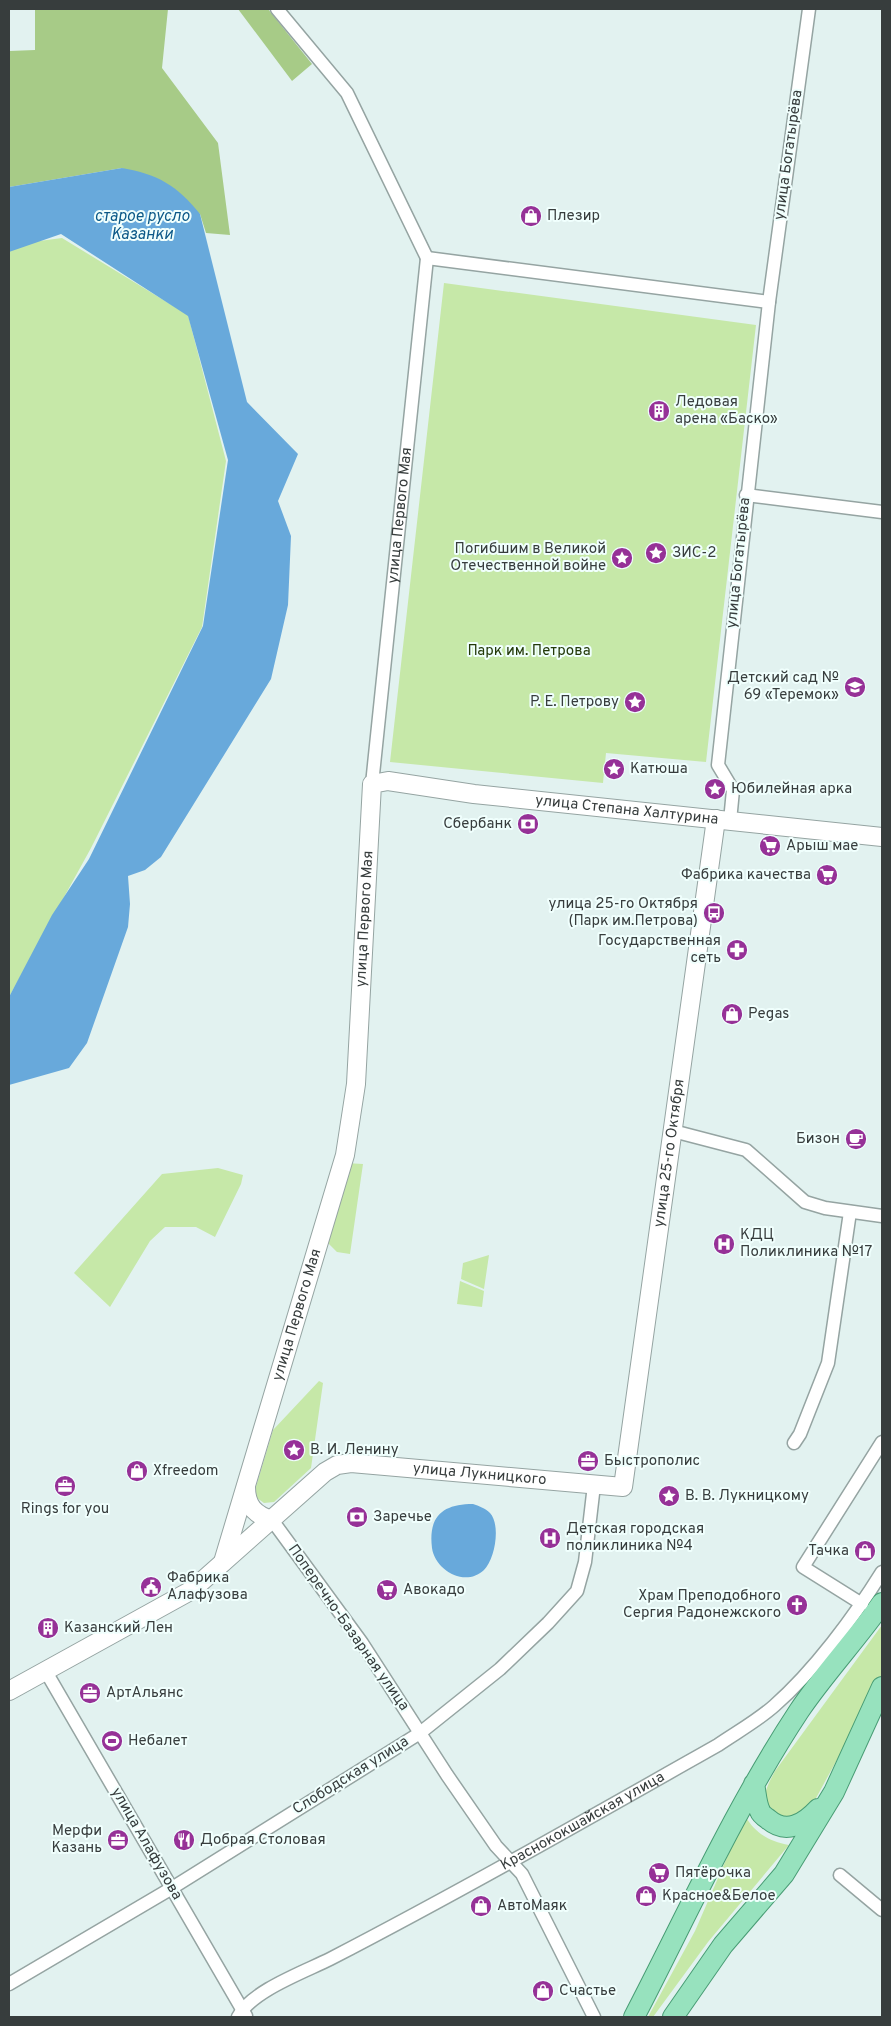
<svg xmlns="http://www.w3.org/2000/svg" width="891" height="2026" viewBox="0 0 891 2026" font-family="Overpass,sans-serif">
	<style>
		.green { fill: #c6e8a8 }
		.forest { fill: #a7cb87 }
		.water { fill: #68a9db }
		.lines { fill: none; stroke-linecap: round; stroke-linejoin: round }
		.street-casing { stroke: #95a4a2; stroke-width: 15 }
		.secondary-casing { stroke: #95a4a2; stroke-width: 20 }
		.primary-casing { stroke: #489c74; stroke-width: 22 }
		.street { stroke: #fff; stroke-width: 12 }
		.secondary { stroke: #fff; stroke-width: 18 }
		.primary { stroke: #97e2be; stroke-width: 20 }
		.labels { text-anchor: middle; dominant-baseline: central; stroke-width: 4; stroke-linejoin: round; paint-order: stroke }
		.street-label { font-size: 15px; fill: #373d3d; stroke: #f0fffd }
		.poi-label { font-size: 15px; fill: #373d3d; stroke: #f0fffd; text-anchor: start }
		.park-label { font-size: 15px; fill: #233908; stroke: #f0fffd }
		.water-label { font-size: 16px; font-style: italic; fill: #0c5988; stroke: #f0fffd }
	</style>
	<rect width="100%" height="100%" fill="#e2f2f0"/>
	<path class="green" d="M62,238L188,315L226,461L202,627L91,848L9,997V245Z
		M444,283L756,325L706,762L606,753L603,783L390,762Z
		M346,1163L363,1164L350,1254L337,1252L328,1243Z
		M218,1168L243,1175L241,1184L215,1237L196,1227H165L150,1241L110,1307L74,1273L162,1174Z
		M489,1255L484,1289L461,1279L463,1263Z
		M460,1281L484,1291L482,1307L457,1304Z
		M319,1381L323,1383L311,1468L274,1502L264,1503L257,1498L255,1490L273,1430Z
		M882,1625V1677L815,1800L801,1818L787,1820C761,1803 760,1799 775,1771Z
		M745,1816C756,1834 769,1841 789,1845L708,1942L653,2017H648L695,1931Z"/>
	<path class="forest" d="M35,9H168L162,68L218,143L230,235L206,233L200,214L122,168L9,187V51L35,50Z
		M238,9H268L312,64L292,81Z"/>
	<path class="water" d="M122,168C157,174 177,185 200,214L247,402L298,454L278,501L291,536L288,605L271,679L161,857L145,870L128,876L130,904L128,927L87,1043L69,1068L9,1085V997L52,915L89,859L203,626L228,460L188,316L61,234L9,252V187Z
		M473,1504C479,1506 485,1508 490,1513C501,1525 495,1559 484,1570C465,1588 435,1570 432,1548C428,1516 443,1504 473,1504Z"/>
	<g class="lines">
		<g class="street-casing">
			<g id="street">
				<path d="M277,9L347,93L427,258"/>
				<path d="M427,258L769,302"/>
				<path d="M746,495L882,512"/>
				<path id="s1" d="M372,784L427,258"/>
				<path d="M730,821L733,790L718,765L769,302L809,9"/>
				<path d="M673,1131L746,1150L805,1202L825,1208L882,1216"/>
				<path d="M794,1443L800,1434L828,1363L850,1212"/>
				<path d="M272,1520L362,1643L447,1775L496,1846L522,1874L594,2017"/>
				<path d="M862,1604L803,1567L882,1442"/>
				<path d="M45,1670L246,2016"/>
				<path d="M840,1875L882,1910"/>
				<path d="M9,1984L172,1888L420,1733L500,1669L548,1623L577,1591L585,1562L594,1485"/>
				<path id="s2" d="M238,2017C251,1991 304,1972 330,1959C461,1891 589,1818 718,1745C737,1732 757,1721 774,1706C814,1671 854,1617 882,1572"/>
			</g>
		</g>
		<g class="secondary-casing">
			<g id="secondary">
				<path d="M246,1487C246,1506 255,1515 272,1520"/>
				<path id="s3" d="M223,1562L345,1155L356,1084L372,784L388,781L474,794L882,837"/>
				<path id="s4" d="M9,1691L192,1590L325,1472L337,1465L351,1463L623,1487L716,819"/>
			</g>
		</g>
		<g class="primary-casing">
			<path id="primary" d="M754,1784C756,1793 756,1803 760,1811C761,1814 765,1817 768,1819C786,1835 804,1824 818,1809
				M634,2017C687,1915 735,1808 799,1711C824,1674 856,1640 882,1603
				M673,2017L723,1945L784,1874L834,1792L882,1687"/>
		</g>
		<use href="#street" class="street"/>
		<use href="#secondary" class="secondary"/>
		<use href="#primary" class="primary"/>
	</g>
	<defs>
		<g id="shop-disc" transform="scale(1.125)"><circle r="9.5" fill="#963197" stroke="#f0fffd"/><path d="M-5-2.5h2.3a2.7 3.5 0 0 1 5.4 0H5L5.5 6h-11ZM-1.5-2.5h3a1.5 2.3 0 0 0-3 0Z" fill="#fff"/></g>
		<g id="building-disc" transform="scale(1.125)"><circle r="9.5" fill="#963197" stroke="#f0fffd"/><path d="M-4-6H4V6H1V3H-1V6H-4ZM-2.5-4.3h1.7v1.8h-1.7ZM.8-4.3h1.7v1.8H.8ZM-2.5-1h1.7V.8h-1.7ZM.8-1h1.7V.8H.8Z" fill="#fff"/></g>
		<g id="sight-disc" transform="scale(1.125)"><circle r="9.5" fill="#963197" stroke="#f0fffd"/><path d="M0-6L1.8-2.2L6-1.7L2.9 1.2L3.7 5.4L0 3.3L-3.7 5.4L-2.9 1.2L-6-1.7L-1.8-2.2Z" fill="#fff"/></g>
		<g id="school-disc" transform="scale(1.125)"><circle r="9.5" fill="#963197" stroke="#f0fffd"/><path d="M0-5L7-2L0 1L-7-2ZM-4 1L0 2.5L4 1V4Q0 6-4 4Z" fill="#fff"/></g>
		<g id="bank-disc" transform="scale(1.125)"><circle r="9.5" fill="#963197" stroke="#f0fffd"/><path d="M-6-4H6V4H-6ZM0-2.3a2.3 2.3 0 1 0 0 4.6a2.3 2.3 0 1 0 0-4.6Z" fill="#fff"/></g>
		<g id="supermarket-disc" transform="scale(1.125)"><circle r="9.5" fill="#963197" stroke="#f0fffd"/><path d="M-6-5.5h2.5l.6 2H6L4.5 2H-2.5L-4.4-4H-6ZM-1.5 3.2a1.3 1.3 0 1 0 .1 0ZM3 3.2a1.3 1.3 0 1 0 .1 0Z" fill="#fff"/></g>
		<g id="bus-disc" transform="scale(1.125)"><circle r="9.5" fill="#963197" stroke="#f0fffd"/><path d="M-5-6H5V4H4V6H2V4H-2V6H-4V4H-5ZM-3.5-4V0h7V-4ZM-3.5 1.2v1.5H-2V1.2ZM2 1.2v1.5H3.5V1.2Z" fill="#fff"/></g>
		<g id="pharmacy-disc" transform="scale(1.125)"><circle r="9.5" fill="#963197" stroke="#f0fffd"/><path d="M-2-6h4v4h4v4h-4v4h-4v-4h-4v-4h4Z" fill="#fff"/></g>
		<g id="cafe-disc" transform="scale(1.125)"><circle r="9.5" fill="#963197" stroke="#f0fffd"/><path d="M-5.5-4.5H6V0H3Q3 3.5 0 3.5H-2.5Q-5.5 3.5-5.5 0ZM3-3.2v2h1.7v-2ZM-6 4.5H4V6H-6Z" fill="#fff"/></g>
		<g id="hospital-disc" transform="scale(1.125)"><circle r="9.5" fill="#963197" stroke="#f0fffd"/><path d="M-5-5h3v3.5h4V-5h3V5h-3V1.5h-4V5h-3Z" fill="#fff"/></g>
		<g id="office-disc" transform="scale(1.125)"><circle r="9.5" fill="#963197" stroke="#f0fffd"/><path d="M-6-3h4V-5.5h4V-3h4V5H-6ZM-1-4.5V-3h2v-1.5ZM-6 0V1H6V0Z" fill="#fff"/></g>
		<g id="civic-disc" transform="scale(1.125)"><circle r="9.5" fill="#963197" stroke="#f0fffd"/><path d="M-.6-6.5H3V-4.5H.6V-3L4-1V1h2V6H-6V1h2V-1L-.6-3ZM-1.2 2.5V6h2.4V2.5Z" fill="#fff"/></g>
		<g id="church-disc" transform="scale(1.125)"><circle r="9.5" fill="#963197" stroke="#f0fffd"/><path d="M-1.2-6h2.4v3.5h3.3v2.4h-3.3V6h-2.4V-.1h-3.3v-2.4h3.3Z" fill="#fff"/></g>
		<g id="stadium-disc" transform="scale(1.125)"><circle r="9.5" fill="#963197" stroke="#f0fffd"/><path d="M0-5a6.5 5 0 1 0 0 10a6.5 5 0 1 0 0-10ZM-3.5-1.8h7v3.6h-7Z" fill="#fff"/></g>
		<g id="restaurant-disc" transform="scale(1.125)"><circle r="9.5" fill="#963197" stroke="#f0fffd"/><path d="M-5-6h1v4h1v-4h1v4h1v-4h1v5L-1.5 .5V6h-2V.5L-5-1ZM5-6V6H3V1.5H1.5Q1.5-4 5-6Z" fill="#fff"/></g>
	</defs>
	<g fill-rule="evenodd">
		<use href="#shop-disc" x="531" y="216"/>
		<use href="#building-disc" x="659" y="411"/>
		<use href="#sight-disc" x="656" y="553"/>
		<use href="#sight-disc" x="622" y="558"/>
		<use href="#school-disc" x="855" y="687"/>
		<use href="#sight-disc" x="635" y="702"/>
		<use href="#sight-disc" x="614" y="769"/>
		<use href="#sight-disc" x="715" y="789"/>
		<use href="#bank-disc" x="528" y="824"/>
		<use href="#supermarket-disc" x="770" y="846"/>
		<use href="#supermarket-disc" x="827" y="875"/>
		<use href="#bus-disc" x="714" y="913"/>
		<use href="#pharmacy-disc" x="737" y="950"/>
		<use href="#shop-disc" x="732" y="1014"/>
		<use href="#cafe-disc" x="856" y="1139"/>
		<use href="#hospital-disc" x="724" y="1244"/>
		<use href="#sight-disc" x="294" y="1450"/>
		<use href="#office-disc" x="588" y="1461"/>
		<use href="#shop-disc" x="137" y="1471"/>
		<use href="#office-disc" x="65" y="1486"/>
		<use href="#sight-disc" x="669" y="1496"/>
		<use href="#bank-disc" x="357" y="1517"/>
		<use href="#hospital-disc" x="550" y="1538"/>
		<use href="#shop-disc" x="865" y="1551"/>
		<use href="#civic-disc" x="151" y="1587"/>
		<use href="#supermarket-disc" x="387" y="1590"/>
		<use href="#church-disc" x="797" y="1605"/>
		<use href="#building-disc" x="48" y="1628"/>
		<use href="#office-disc" x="90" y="1693"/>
		<use href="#stadium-disc" x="112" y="1741"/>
		<use href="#office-disc" x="118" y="1840"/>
		<use href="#restaurant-disc" x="184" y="1840"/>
		<use href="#supermarket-disc" x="659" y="1873"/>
		<use href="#shop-disc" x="646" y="1896"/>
		<use href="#shop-disc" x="481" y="1906"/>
		<use href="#shop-disc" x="543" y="1991"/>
	</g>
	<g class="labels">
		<g class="street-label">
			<text transform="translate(789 155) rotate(-82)">улица Богатырёва</text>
			<text stroke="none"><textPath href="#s1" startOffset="270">улица Первого Мая</textPath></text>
			<text transform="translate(739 563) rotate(-84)">улица Богатырёва</text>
			<text stroke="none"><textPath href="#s3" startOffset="1054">улица Степана Халтурина</textPath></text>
			<text stroke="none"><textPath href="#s3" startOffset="662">улица Первого Мая</textPath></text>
			<text stroke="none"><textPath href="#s4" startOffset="1025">улица 25-го Октября</textPath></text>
			<text stroke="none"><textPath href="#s3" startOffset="258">улица Первого Мая</textPath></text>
			<text stroke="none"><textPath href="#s4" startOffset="544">улица Лукницкого</textPath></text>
			<text transform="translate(348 1628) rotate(55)">Поперечно-Базарная улица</text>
			<text transform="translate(351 1776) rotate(-32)">Слободская улица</text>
			<text stroke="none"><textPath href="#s2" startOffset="398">Краснококшайская улица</textPath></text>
			<text transform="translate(146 1844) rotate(60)">улица Алафузова</text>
		</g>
		<g class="poi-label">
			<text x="547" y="216">Плезир</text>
			<text x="675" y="402">Ледовая<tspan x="675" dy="17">арена «Баско»</tspan></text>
			<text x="606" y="549" text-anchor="end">Погибшим в Великой<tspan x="606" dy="17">Отечественной войне</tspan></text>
			<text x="672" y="553">ЗИС-2</text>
			<text x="839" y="678" text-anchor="end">Детский сад №<tspan x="839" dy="17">69 «Теремок»</tspan></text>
			<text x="619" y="702" text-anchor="end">Р. Е. Петрову</text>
			<text x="630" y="769">Катюша</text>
			<text x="731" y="789">Юбилейная арка</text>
			<text x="512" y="824" text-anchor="end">Сбербанк</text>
			<text x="786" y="846">Арыш мае</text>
			<text x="811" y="875" text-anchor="end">Фабрика качества</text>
			<text x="698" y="904" text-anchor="end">улица 25-го Октября<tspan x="698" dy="17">(Парк им.Петрова)</tspan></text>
			<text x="721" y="941" text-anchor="end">Государственная<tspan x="721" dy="17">сеть</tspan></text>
			<text x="748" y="1014">Pegas</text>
			<text x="840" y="1139" text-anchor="end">Бизон</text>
			<text x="740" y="1235">КДЦ<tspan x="740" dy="17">Поликлиника №17</tspan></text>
			<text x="310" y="1450">В. И. Ленину</text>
			<text x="604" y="1461">Быстрополис</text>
			<text x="153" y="1471">Xfreedom</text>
			<text x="685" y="1496">В. В. Лукницкому</text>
			<text x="65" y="1509" text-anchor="middle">Rings for you</text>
			<text x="373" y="1517">Заречье</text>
			<text x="566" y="1529">Детская городская<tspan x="566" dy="17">поликлиника №4</tspan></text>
			<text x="849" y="1551" text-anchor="end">Тачка</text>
			<text x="167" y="1578">Фабрика<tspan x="167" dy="17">Алафузова</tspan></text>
			<text x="403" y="1590">Авокадо</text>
			<text x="781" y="1596" text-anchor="end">Храм Преподобного<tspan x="781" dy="17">Сергия Радонежского</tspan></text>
			<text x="64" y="1628">Казанский Лен</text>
			<text x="106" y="1693">АртАльянс</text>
			<text x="128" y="1741">Небалет</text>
			<text x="102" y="1831" text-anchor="end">Мерфи<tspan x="102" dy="17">Казань</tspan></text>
			<text x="200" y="1840">Добрая Столовая</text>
			<text x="675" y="1873">Пятёрочка</text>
			<text x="662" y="1896">Красное&amp;Белое</text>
			<text x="497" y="1906">АвтоМаяк</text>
			<text x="559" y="1991">Счастье</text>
		</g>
		<g class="park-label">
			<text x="529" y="651">Парк им. Петрова</text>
		</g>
		<g class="water-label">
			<text x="142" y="217">старое русло<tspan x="142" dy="18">Казанки</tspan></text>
		</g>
	</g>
	<rect width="891" height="2026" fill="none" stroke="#373d3d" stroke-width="20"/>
</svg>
